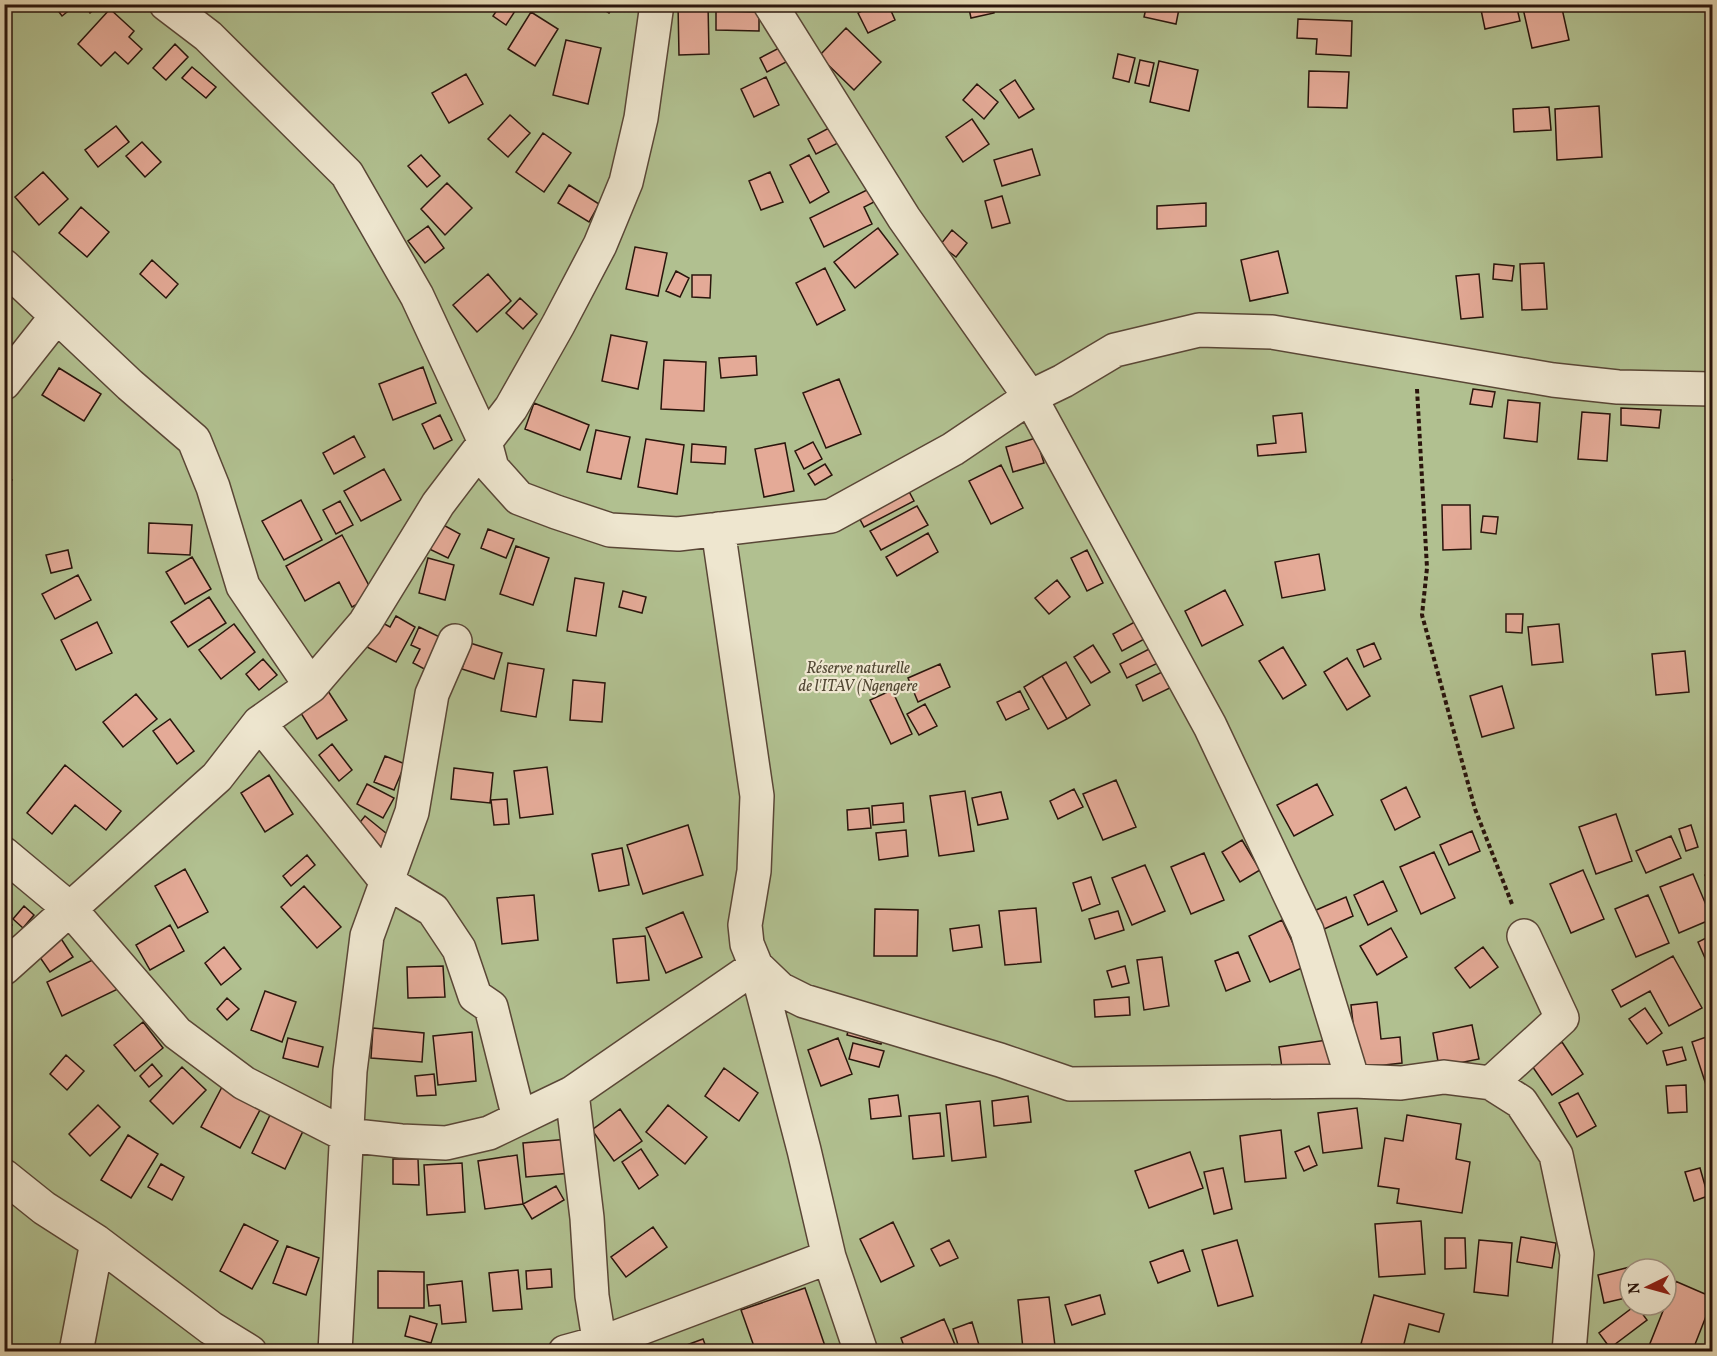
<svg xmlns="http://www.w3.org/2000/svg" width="1717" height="1356" viewBox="0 0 1717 1356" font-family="Vollkorn,serif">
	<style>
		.green { fill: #b1c090; stroke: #6e6a4e; stroke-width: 1.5; fill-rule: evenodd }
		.building { fill: #e4aa97; stroke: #2a150c; stroke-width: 1.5 }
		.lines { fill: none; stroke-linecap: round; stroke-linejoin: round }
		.minor-casing { stroke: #594636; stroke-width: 36 }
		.path { stroke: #2a150c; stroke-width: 4; stroke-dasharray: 4.5 3; stroke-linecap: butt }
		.minor { stroke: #eee6cf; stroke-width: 33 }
		.labels { text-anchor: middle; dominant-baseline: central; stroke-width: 4.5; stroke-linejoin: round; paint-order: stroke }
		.park-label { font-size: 16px; font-style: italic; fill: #524834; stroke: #eee6cf }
	</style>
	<rect width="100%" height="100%" fill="#e5d9b5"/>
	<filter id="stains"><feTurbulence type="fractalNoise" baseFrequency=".00333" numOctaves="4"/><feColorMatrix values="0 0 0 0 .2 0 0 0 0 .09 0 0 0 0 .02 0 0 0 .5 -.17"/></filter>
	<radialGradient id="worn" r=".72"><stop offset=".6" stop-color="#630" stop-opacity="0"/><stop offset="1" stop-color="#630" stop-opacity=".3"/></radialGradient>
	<path class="green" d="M5,5H1712V1351L5,1352ZM1630,1269H1666V1305H1630Z"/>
	<path class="building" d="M53,4H77L62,16Z
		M84,4H101L90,13Z
		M501,4L519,5L506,25L493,16Z
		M594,4H614L609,13Z
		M678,4H708L709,54L679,55Z
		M875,4H888L895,20L868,33L858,13Z
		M968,4H993L994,13L971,18Z
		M1147,4H1180L1176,24L1144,17Z
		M1516,4L1520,21L1485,29L1480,5Z
		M1522,4H1561L1569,40L1532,48Z
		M110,9L134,31L129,37L142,49L128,64L115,52L101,66L78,44Z
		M716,11L759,12V31L716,30Z
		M531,12L558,29L535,66L508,49Z
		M1298,19L1352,21L1351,56L1316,54L1317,39L1297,38Z
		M846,28L881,62L854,90L819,56Z
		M566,40L601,48L588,104L553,95Z
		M175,44L188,57L166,80L153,68Z
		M781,47L788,61L767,72L760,58Z
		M1118,54L1135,58L1129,82L1113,78Z
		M1140,60L1154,63L1149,86L1135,83Z
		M1159,61L1198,70L1189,111L1150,102Z
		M192,67L216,87L206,98L182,78Z
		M1309,71L1349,72L1347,108L1308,107Z
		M466,74L483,104L449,123L432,93Z
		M766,77L779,105L754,117L741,89Z
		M1015,80L1034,109L1019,118L1000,90Z
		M977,84L998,102L984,119L963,100Z
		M1599,106L1602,157L1557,160L1555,109Z
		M1549,107L1551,130L1514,132L1513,109Z
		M510,115L530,133L508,157L488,139Z
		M972,119L989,144L963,162L946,137Z
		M116,126L129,142L98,167L85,150Z
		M829,128L838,143L816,154L808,139Z
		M543,133L571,153L544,192L516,172Z
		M142,142L161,162L145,177L126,156Z
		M1032,149L1040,175L1002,186L994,160Z
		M421,155L440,176L427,187L408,166Z
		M809,155L829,192L810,203L790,165Z
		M43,172L68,199L39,225L15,197Z
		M770,172L783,202L761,210L749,181Z
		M447,183L472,208L445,235L421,209Z
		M569,185L599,204L589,222L558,203Z
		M871,188L878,200L864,207L872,224L824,247L810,218Z
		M1002,196L1010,223L992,228L985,201Z
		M1206,203V226L1157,229V206Z
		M81,207L109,232L87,257L59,233Z
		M428,226L444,248L425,263L408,241Z
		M878,228L898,254L855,288L834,262Z
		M952,230L967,243L956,257L940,245Z
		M635,247L667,253L658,296L626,289Z
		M1278,251L1288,293L1250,301L1241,260Z
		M152,260L178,284L166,298L140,274Z
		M1544,263L1547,309L1522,310L1520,264Z
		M1494,264L1514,266L1512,281L1493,279Z
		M825,268L845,310L817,325L796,283Z
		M676,271L689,278L680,297L666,291Z
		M488,274L511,301L477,332L453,305Z
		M1479,274L1483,317L1461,319L1456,276Z
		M692,275H711L710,298L692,297Z
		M520,298L537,314L523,329L506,313Z
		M611,335L647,342L638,389L602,381Z
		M756,356L757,375L721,378L719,358Z
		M664,360L706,362L704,411L661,409Z
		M423,367L436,403L393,420L379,384Z
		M59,368L101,394L84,421L42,395Z
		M839,379L861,434L826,448L803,393Z
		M1473,389L1495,392L1492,407L1470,404Z
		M1508,400L1540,403L1537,442L1504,438Z
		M534,403L589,425L580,450L525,429Z
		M1621,408L1661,410L1659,428L1621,425Z
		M1582,412L1610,414L1607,461L1578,459Z
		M1302,413L1306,452L1258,456L1257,445L1276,443L1273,416Z
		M440,415L452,440L434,449L422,424Z
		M596,430L630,437L621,479L587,472Z
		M354,436L365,457L334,474L323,453Z
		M1036,438L1044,463L1013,472L1006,447Z
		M646,439L684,445L677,494L638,487Z
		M813,442L822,459L804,469L795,451Z
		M785,443L794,491L764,497L755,449Z
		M692,444L726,447L725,464L691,462Z
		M825,464L832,475L815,485L808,474Z
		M1001,465L1023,508L991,524L969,481Z
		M384,469L401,500L361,521L344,491Z
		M4,475L12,480L4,490Z
		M904,482L914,501L864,527L854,508Z
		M301,500L322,540L284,560L262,521Z
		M340,501L353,525L336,534L323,510Z
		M1442,505H1470L1471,549L1443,550Z
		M917,506L928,525L881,550L870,531Z
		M1483,516L1498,517L1496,534L1481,532Z
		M436,521L460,534L448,558L423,546Z
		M149,523L192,525L190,555L148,553Z
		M488,529L514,539L506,558L481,548Z
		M928,533L938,552L897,576L886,557Z
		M342,535L374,595L352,607L339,582L305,601L286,566Z
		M516,546L549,558L533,605L500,594Z
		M68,550L72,568L51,573L46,555Z
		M1087,550L1103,583L1087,591L1071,558Z
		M1319,554L1325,590L1282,598L1275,562Z
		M192,557L211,589L185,604L166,572Z
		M428,558L454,565L445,600L419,593Z
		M78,575L91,600L55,619L42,594Z
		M575,578L604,583L596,636L567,631Z
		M1057,580L1070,597L1049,614L1035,598Z
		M1225,590L1243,625L1202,646L1185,611Z
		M623,591L646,597L642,613L619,607Z
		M209,597L226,623L188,647L171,622Z
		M1506,614H1523L1522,633L1506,632Z
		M396,616L415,627L396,662L365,646L379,621L390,627Z
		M1140,619L1150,636L1122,651L1113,634Z
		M97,622L112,653L76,670L61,640Z
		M234,624L255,652L221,679L199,650Z
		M1559,624L1563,662L1532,665L1528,627Z
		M419,627L446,640L430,672L413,663L420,649L411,645Z
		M470,643L502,653L494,679L462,669Z
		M1374,643L1381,659L1364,667L1357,650Z
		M1093,645L1110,672L1091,683L1074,657Z
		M1153,647L1160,662L1127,678L1120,664Z
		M1283,647L1306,685L1283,699L1259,661Z
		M1685,651L1689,692L1656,695L1652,654Z
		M1347,658L1370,696L1347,710L1324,672Z
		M263,659L277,675L259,690L246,674Z
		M1066,662L1090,705L1067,719L1042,676Z
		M508,663L544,669L536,717L501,711Z
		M940,664L950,687L918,702L908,678Z
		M1164,671L1172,687L1143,701L1136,685Z
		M1042,676L1067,719L1048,729L1024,687Z
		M573,680L605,683L602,722L570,720Z
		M1502,686L1514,728L1482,737L1470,696Z
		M892,690L912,734L891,744L870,700Z
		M328,691L347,720L317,739L299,710Z
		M1020,691L1029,709L1006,720L997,702Z
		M136,694L157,719L123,747L103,722Z
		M925,704L937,726L919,735L907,714Z
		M170,719L194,751L177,764L153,731Z
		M332,744L352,770L339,781L319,755Z
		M385,756L405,764L394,790L374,782Z
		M65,765L121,811L106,830L75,805L52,834L27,813Z
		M547,767L553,814L520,818L514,771Z
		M454,768L493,773L490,803L451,799Z
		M269,775L293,814L265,832L241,793Z
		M1116,780L1136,827L1103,840L1083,794Z
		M367,784L394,798L383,818L357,804Z
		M1317,784L1333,815L1294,836L1277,805Z
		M1406,787L1420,817L1395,830L1381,800Z
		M1074,789L1083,807L1058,819L1050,801Z
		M965,791L974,851L939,856L930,796Z
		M1001,792L1008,819L978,825L972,798Z
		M507,799L509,824L494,825L491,800Z
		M903,803L904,822L873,825L872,806Z
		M869,808L871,828L848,830L847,810Z
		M1616,814L1632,861L1596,874L1579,827Z
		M1712,815V835L1706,817Z
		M365,816L392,838L381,852L353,831Z
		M688,825L703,875L643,894L627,845Z
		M1691,825L1698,847L1686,851L1679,829Z
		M906,830L908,856L879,860L876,833Z
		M1472,831L1480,851L1449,865L1440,845Z
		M1671,836L1681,858L1646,873L1636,851Z
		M1242,840L1260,870L1240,882L1222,852Z
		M622,848L629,885L599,891L592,854Z
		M1434,852L1455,898L1421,914L1400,867Z
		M1204,853L1224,900L1191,914L1171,867Z
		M307,855L315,865L291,886L283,876Z
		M1145,865L1165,911L1132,925L1112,878Z
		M185,869L208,912L178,928L155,886Z
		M1583,870L1604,919L1571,933L1550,884Z
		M1712,871V890L1705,875Z
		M1693,874L1712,919L1679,933L1660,887Z
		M1091,877L1100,904L1082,911L1073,883Z
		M1383,881L1397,911L1368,925L1354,895Z
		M304,886L341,927L317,948L281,907Z
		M534,895L538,940L502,944L497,898Z
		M1648,895L1669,943L1636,957L1615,909Z
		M1346,897L1353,916L1322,930L1314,911Z
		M24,906L34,915L23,928L13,919Z
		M1036,908L1041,962L1005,965L999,911Z
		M875,909L918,910L917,956H874Z
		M1118,911L1124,930L1095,939L1089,919Z
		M683,912L702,957L666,973L646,928Z
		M4,917L12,925L4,933Z
		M1282,920L1304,967L1270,982L1249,936Z
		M170,925L184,951L150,970L136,945Z
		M979,925L982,947L953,951L950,929Z
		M1391,928L1407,957L1377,975L1360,946Z
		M58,934L73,957L50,972L35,950Z
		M1712,935V974L1698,942Z
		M645,936L649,980L617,983L613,939Z
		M224,947L241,969L221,985L205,963Z
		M1483,947L1498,967L1470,988L1455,968Z
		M1238,952L1250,981L1226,991L1215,961Z
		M105,954L120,988L62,1016L47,982Z
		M1673,956L1702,1008L1669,1026L1650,991L1621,1007L1612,990Z
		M1162,957L1169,1006L1144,1010L1137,960Z
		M443,966L445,997L408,998L407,967Z
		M1125,966L1129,983L1112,987L1107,971Z
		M265,991L296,1002L282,1042L251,1030Z
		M1129,997L1130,1015L1095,1017L1094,1000Z
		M227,998L239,1009L227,1020L217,1009Z
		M1377,1002L1381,1039L1400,1037L1402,1063L1358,1068L1351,1005Z
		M1645,1008L1662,1033L1647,1044L1629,1019Z
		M851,1021L885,1030L881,1044L847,1035Z
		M143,1022L163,1048L135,1071L114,1045Z
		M1472,1025L1479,1059L1439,1067L1433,1033Z
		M373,1028L424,1033L422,1062L371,1058Z
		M472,1032L476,1081L438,1085L433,1036Z
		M1712,1035V1089L1708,1091L1692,1042Z
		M288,1038L323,1047L318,1067L283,1058Z
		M838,1038L852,1074L821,1086L808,1050Z
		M1327,1040L1332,1067L1283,1075L1279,1047Z
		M1562,1042L1583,1074L1552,1095L1530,1063Z
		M853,1043L884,1051L879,1067L849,1059Z
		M1682,1047L1686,1060L1667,1065L1663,1051Z
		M66,1055L84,1071L67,1090L50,1074Z
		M152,1064L162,1076L149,1087L140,1076Z
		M182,1067L206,1090L173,1124L150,1101Z
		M724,1068L758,1093L739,1121L705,1096Z
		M434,1074L436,1095L417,1096L415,1076Z
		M1686,1085L1687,1112L1668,1113L1666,1086Z
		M222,1087L261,1108L240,1148L201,1127Z
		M1578,1093L1596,1126L1577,1137L1559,1103Z
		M898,1095L901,1116L871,1119L869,1099Z
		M1028,1096L1031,1122L994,1126L992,1101Z
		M980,1101L986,1157L952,1161L946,1105Z
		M98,1105L120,1127L90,1156L69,1134Z
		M668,1105L707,1137L685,1164L646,1132Z
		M1357,1108L1362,1148L1323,1153L1318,1113Z
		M620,1109L642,1141L614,1161L592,1130Z
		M271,1113L304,1129L285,1169L252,1153Z
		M940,1113L944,1156L913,1159L909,1116Z
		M1407,1115L1461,1124L1456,1159L1470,1162L1462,1213L1397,1203L1399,1189L1378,1186L1385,1138L1403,1141Z
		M1281,1130L1286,1178L1245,1182L1240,1136Z
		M128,1135L158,1154L131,1198L101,1180Z
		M569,1139L572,1173L526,1177L523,1143Z
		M1309,1146L1317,1165L1304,1171L1295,1152Z
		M641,1149L658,1175L639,1189L622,1162Z
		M1190,1152L1203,1188L1149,1208L1135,1171Z
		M517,1155L523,1204L485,1209L478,1161Z
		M393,1159H418L419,1185L393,1184Z
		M462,1163L465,1212L427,1215L424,1165Z
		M161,1164L184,1177L172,1200L148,1187Z
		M1223,1168L1232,1209L1214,1214L1204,1172Z
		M1700,1168L1708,1196L1694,1201L1685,1172Z
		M556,1186L564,1200L532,1219L523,1204Z
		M1421,1221L1425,1274L1379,1277L1375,1224Z
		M893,1222L914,1266L881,1282L860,1239Z
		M244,1224L278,1241L252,1289L220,1271Z
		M653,1227L667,1247L626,1277L611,1257Z
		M1521,1237L1556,1243L1552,1268L1517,1262Z
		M1445,1238H1465L1466,1268L1445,1269Z
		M949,1240L958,1258L940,1266L931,1249Z
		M1237,1240L1253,1296L1218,1306L1202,1250Z
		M1479,1240L1512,1243L1508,1296L1474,1292Z
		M287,1246L319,1258L306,1295L273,1283Z
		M1183,1250L1190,1271L1158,1283L1150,1262Z
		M1638,1265L1639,1269H1630V1297L1604,1303L1598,1275Z
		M551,1269L552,1287L527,1289L526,1271Z
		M518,1270L522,1309L493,1311L489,1273Z
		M378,1271L424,1272V1308H378Z
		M462,1281L466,1322L442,1324L440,1305L429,1306L427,1285Z
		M1675,1281L1712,1297V1301L1692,1352H1649L1647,1351Z
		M805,1288L826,1349L821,1352H784L783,1348L771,1352H756L741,1310Z
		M1100,1295L1105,1314L1072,1325L1065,1305Z
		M1374,1295L1444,1314L1439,1332L1409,1324L1402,1352H1390L1361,1344Z
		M1049,1297L1055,1346L1023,1349L1018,1300Z
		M1636,1305L1647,1320L1610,1348L1599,1333Z
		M410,1316L437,1324L431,1343L405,1336Z
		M944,1319L958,1352H906L901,1338Z
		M972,1322L979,1345L960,1351L953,1329Z
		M703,1339L708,1352H674L673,1350Z
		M4,1344L33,1351L32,1352H4Z"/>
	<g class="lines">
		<g class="minor-casing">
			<path id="minor" d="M166,4L208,36L347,174L417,296L485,442L492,468L519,498L556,512L610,530L678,534L831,516L953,449L1030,397L1063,381L1115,350L1199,330L1272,332L1553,380L1618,387L1712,389
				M770,4L904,218L1030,397L1210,726L1307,931L1353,1081
				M4,266L130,385L194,440L213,487L243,586L311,686
				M4,383L56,317
				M718,529L757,796L754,871L745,925L747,944L756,966L804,1150L829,1257L861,1352
				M259,723L387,882L433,910L459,949L475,996L491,1007L519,1118
				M4,854L70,909L177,1033L244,1083L346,1135L401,1141L446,1143L489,1133L572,1093L756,966L780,989L804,1001L1000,1060L1070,1084L1353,1081L1401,1083L1444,1077L1491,1083L1521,1102L1556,1155L1577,1254L1569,1352
				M4,968L217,777L259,723L311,686L365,623L438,504L511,408L558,325L600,245L626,182L641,118L657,4
				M1491,1083L1562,1018L1524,936
				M572,1093L587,1218L592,1296L601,1352
				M4,1176L44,1208L97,1242L211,1328L250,1352
				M76,1352L97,1242
				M335,1352L350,1071L367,936L412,812L432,694L455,641
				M565,1352L609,1340L829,1257"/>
		</g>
		<path class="path" d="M1417,389L1427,568L1422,615L1475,809L1512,904"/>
		<use href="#minor" class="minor"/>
	</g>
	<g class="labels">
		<g class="park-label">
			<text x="858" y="669">Réserve naturelle<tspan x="858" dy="18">de l'ITAV (Ngengere</tspan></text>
		</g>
	</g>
	<rect width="1717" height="1356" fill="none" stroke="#e5d9b5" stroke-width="24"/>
	<rect x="6" y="6" width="1705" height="1344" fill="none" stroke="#2a150c" stroke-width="3"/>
	<rect x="12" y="12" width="1693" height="1332" fill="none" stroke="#2a150c" stroke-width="1.5"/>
	<g transform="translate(1648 1287) rotate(265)"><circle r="28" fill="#eee6cf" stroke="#a09281" stroke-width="1.5"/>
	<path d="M0-4.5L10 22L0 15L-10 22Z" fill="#8f2418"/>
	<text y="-9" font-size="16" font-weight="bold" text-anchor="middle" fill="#2a150c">N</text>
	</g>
	<rect width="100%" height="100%" filter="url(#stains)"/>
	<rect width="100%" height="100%" fill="url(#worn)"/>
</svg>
